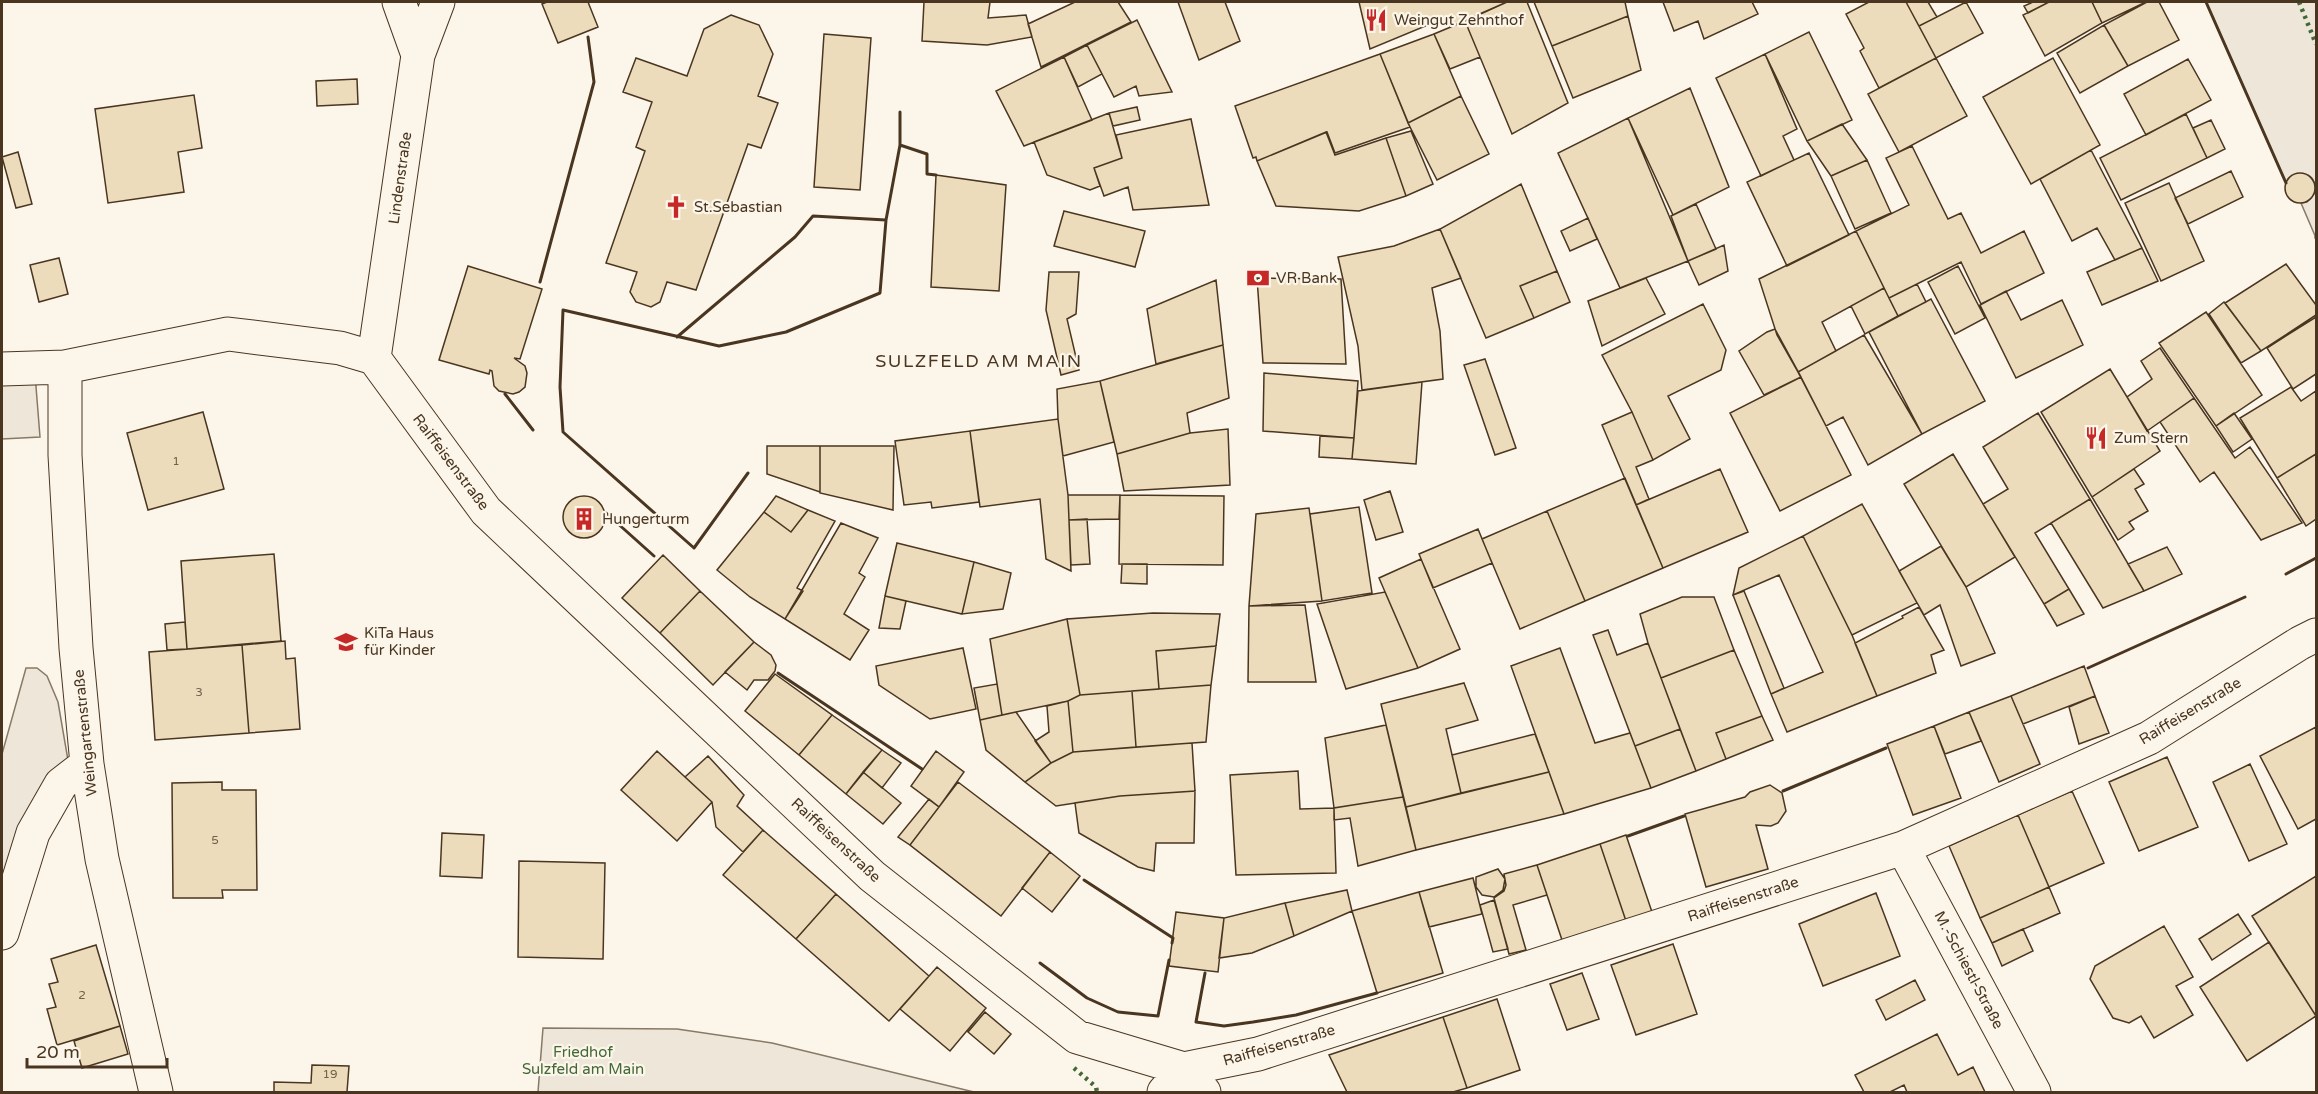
<svg xmlns="http://www.w3.org/2000/svg" width="2318" height="1094" viewBox="0 0 2318 1094" font-family="'Varela Round',sans-serif">
	<style>
		.green { fill: #ede6d9; stroke: #887966; stroke-width: 1.5 }
		.building { fill: #ecdcbc; stroke: #4a3520; stroke-width: 1.5 }
		.lines { fill: none; stroke-linecap: round; stroke-linejoin: round }
		.minor-casing { stroke: #4a3520; stroke-width: 35 }
		.minor { stroke: #fbf6e9; stroke-width: 33 }
		.hedge { stroke: #436837; stroke-width: 4.5; stroke-dasharray: 3 4.5; stroke-linecap: butt }
		.wall { stroke: #4a3520; stroke-width: 3 }
		.labels { text-anchor: middle; dominant-baseline: central; stroke-width: 4.5; stroke-linejoin: round; paint-order: stroke }
		.number-label { font-size: 12px; fill: #725f47 }
		.poi-label { font-size: 15px; fill: #4a3520; stroke: #fbf6e9; text-anchor: start }
		.street-label { font-size: 15px; fill: #4a3520; stroke: #fbf6e9 }
		.park-label { font-size: 15px; fill: #436837; stroke: #fbf6e9 }
		.quarter-label { font-size: 18px; letter-spacing: 1.5px; fill: #4a3520; stroke: #fbf6e9 }
	</style>
	<rect width="100%" height="100%" fill="#fbf6e9"/>
	<path class="green" d="M2206,2H2316V238L2301,203L2307,202L2315,193C2318,172 2298,168 2286,183Z
		M35,374L40,437L2,439V376Z
		M26,668H37L47,676L58,702L69,766L2,912V754Z
		M543,1028L677,1029L772,1043L974,1092H538Z"/>
	<path class="building" d="M547,2H588L598,27L558,43L542,4Z
		M924,2H990L988,18L1026,15L1032,37L987,45L922,41Z
		M1075,2H1118L1131,22L1041,67L1028,24Z
		M1178,2H1225L1240,41L1199,60Z
		M1359,2H1507L1450,27L1447,17L1370,49Z
		M1507,2H1527L1568,103L1512,134L1465,21Z
		M1534,2H1625L1628,16L1552,46Z
		M1663,2H1752L1758,14L1704,39L1698,21L1674,31Z
		M1869,2H1906L1936,58L1879,88L1860,51L1864,48L1846,14Z
		M1906,2H1928L1937,17L1919,26Z
		M1966,2L1983,33L1936,58L1919,26Z
		M2033,2H2049L2028,13L2024,6Z
		M2049,2H2092L2102,23L2045,56L2023,15Z
		M2092,2H2146L2102,23Z
		M2147,2H2159L2179,40L2128,66L2104,25Z
		M731,15L759,25L773,54L758,96L778,103L761,148L748,144L696,290L667,282L660,302L651,307L636,302L630,292L637,272L606,263L645,151L636,147L652,102L623,92L636,58L687,76L704,29Z
		M1628,16L1641,70L1573,98L1552,46Z
		M1137,20L1172,92L1139,96L1136,86L1114,97L1087,45Z
		M1465,21L1480,57L1450,69L1434,34Z
		M2104,25L2128,66L2080,93L2057,53Z
		M1809,32L1852,120L1807,141L1765,54Z
		M824,34L871,38L860,190L814,187Z
		M1434,34L1461,96L1408,123L1380,54Z
		M1087,45L1102,74L1078,87L1064,57Z
		M1380,54L1410,127L1335,153L1327,132L1257,161L1256,157L1253,158L1235,106Z
		M1765,54L1797,129L1783,136L1794,160L1761,176L1716,78Z
		M1064,57L1092,120L1024,146L996,91Z
		M1936,58L1967,116L1899,152L1868,94Z
		M2053,58L2100,145L2031,184L1983,97Z
		M2188,59L2211,100L2146,135L2124,94Z
		M357,79L358,104L317,106L316,81Z
		M1690,88L1729,187L1673,215L1628,118Z
		M194,95L202,148L178,152L184,192L108,203L95,109Z
		M1461,96L1489,154L1437,180L1408,123Z
		M1137,107L1140,120L1113,126L1109,113Z
		M1109,113L1122,158L1094,168L1100,186L1090,190L1047,175L1034,142Z
		M2186,114L2207,158L2121,200L2100,158Z
		M1628,118L1688,261L1620,288L1558,153Z
		M1191,119L1209,205L1133,210L1128,187L1104,196L1094,168L1122,158L1116,135Z
		M2211,120L2225,149L2207,158L2193,128Z
		M1842,124L1867,160L1831,176L1807,141Z
		M1411,131L1433,184L1406,196L1386,138Z
		M1326,132L1335,155L1386,138L1406,196L1359,211L1276,206L1257,161Z
		M1912,146L1948,219L1961,213L1981,253L2024,231L2044,273L1981,304L1961,262L1889,298L1856,231L1909,205L1886,158Z
		M2091,150L2142,248L2115,260L2097,228L2072,241L2040,179Z
		M18,152L32,204L16,208L2,157Z
		M1809,153L1849,235L1787,266L1747,182Z
		M1867,160L1891,213L1855,229L1831,176Z
		M2231,171L2243,197L2188,224L2175,198Z
		M2285 188a15 15 0 1 1 30 0a15 15 0 1 1-30 0Z
		M936,175L1006,185L999,291L931,287Z
		M2169,183L2204,261L2161,281L2125,203Z
		M1521,184L1557,271L1520,286L1534,318L1486,338L1440,229Z
		M1696,204L1716,249L1688,261L1671,216Z
		M1064,211L1145,231L1135,267L1054,246Z
		M1588,218L1597,239L1570,251L1561,231Z
		M1440,229L1461,278L1432,288L1440,331L1443,379L1362,390L1358,346L1338,257L1394,246Z
		M1856,231L1884,288L1822,322L1836,351L1798,372L1777,335L1759,279Z
		M1724,245L1728,271L1699,285L1688,261Z
		M2142,248L2158,281L2102,305L2087,272Z
		M59,258L68,294L39,302L30,265Z
		M2286,264L2316,305V315L2261,351L2225,303Z
		M468,266L542,289L520,359L514,358L525,366L527,373L525,387L519,392L513,394L499,391L494,386L492,371L490,370L489,374L439,360Z
		M1958,266L1985,318L1955,334L1928,282Z
		M1557,271L1570,302L1534,318L1520,286Z
		M1049,272H1079L1076,314L1067,319L1079,370L1061,375L1046,310Z
		M1257,278L1341,279L1346,364L1263,363Z
		M1646,278L1665,314L1602,346L1588,301Z
		M1216,280L1223,345L1156,364L1147,309Z
		M1917,284L1926,302L1898,316L1889,298Z
		M1884,288L1898,316L1865,334L1851,306Z
		M2006,291L2021,320L2062,300L2083,345L2016,378L1980,305Z
		M1931,299L1985,401L1922,434L1869,332Z
		M2224,302L2261,351L2241,363L2209,314Z
		M1703,304L1726,350L1721,370L1668,396L1690,439L1653,460L1632,412L1602,355Z
		M2206,312L2262,395L2216,426L2159,343Z
		M2316,317V374L2293,389L2267,348Z
		M1775,329L1801,377L1764,395L1739,351L1767,332Z
		M1864,335L1922,434L1868,465L1843,417L1826,426L1798,372Z
		M1223,345L1229,398L1187,413L1190,433L1117,454L1100,381Z
		M2160,348L2194,398L2147,431L2127,397L2152,379L2141,361Z
		M1485,359L1516,448L1495,455L1464,365Z
		M2110,369L2160,451L2092,497L2041,412Z
		M1264,373L1358,381L1354,438L1263,431Z
		M1801,377L1851,475L1780,511L1730,413Z
		M1100,381L1114,442L1063,456L1058,419L1057,389Z
		M1422,382L1416,464L1352,459L1358,391Z
		M2291,387L2301,401L2316,391V454L2277,478L2240,418Z
		M2194,398L2235,458L2250,447L2302,523L2261,540L2214,472L2200,482L2160,422Z
		M203,412L224,489L148,510L127,433Z
		M1632,412L1653,460L1636,467L1649,499L1636,505L1602,425Z
		M2038,413L2090,499L2035,533L2069,589L2044,604L1983,504L2008,489L1983,447Z
		M2234,413L2252,439L2233,452L2216,426Z
		M1058,419L1068,495L1071,571L1046,559L1040,499L980,507L970,431Z
		M1228,429L1230,485L1124,491L1117,454L1190,433Z
		M970,431L979,502L932,508L931,502L904,505L895,441Z
		M1320,436L1354,438L1352,459L1319,457Z
		M767,446H820V492L767,474Z
		M820,446H894L893,510L820,493Z
		M1953,454L2015,557L1966,587L1904,484Z
		M2316,454V519L2306,526L2277,478Z
		M1720,469L1748,532L1663,568L1636,505Z
		M2134,469L2144,484L2135,489L2148,511L2129,522L2134,529L2118,540L2092,497Z
		M1625,478L1663,568L1585,601L1547,511Z
		M1390,491L1403,532L1376,540L1364,500Z
		M1068,495H1120L1119,519L1069,520Z
		M1120,495L1224,496L1223,565L1119,564Z
		M563 517a21 21 0 1 1 42 0a21 21 0 1 1-42 0Z
		M776,496L808,510L791,532L764,512Z
		M2090,499L2144,591L2103,608L2051,523Z
		M1862,504L1917,603L1852,635L1803,536Z
		M1359,507L1372,593L1322,601L1310,514Z
		M1309,508L1322,601L1249,606L1256,514Z
		M808,510L835,521L797,588L803,591L785,619L750,597L717,570L764,512L791,532Z
		M1547,511L1585,601L1520,629L1482,539Z
		M1087,519L1090,564L1071,565L1069,520Z
		M841,523L878,538L859,573L865,577L844,614L869,630L850,660L785,619Z
		M1478,529L1492,563L1433,588L1419,554Z
		M1803,536L1852,635L1877,696L1787,732L1771,694L1823,672L1779,575L1733,595L1739,568Z
		M897,543L974,562L962,614L885,596Z
		M1941,546L1966,587L1995,653L1961,666L1940,605L1924,615L1899,571Z
		M2167,547L2182,574L2144,591L2128,564Z
		M274,554L281,641L187,649L181,561Z
		M663,555L700,591L660,633L622,598Z
		M1421,559L1460,649L1418,668L1379,578Z
		M974,562L1011,573L1003,609L962,614Z
		M1122,564H1147V584L1121,583Z
		M2069,589L2084,614L2057,626L2044,604Z
		M700,591L754,642L713,685L660,633Z
		M1744,591L1784,688L1771,694L1733,595Z
		M1385,592L1418,668L1346,689L1317,604Z
		M885,596L906,601L900,629L879,628Z
		M1682,597H1714L1734,650L1661,678L1648,643L1640,614Z
		M1305,605L1316,682H1248L1249,606Z
		M1919,607L1944,650L1931,655L1936,673L1877,696L1855,643L1903,618L1902,616Z
		M1153,613L1220,614L1216,646L1156,651L1159,689L1080,695L1067,619Z
		M1067,619L1080,695L1068,701L1002,715L990,639Z
		M185,622L187,649L167,650L165,624Z
		M1608,630L1617,655L1648,643L1680,729L1635,746L1593,635Z
		M285,641L286,659L295,658L300,729L249,733L242,645Z
		M754,642L771,655L776,665L775,671L768,680H754L747,690L725,672Z
		M242,645L249,733L155,740L149,652Z
		M1216,646L1211,685L1159,689L1156,651Z
		M963,648L976,709L930,719L879,685L876,666Z
		M1560,648L1595,743L1630,733L1651,788L1564,814L1511,666Z
		M1734,650L1762,716L1716,733L1726,759L1696,771L1661,678Z
		M2084,666L2095,696L2023,724L2011,696Z
		M775,674L832,715L799,755L745,711Z
		M1464,683L1478,720L1446,729L1461,793L1406,807L1381,704Z
		M997,684L1002,715L980,720L974,688Z
		M1211,685L1206,742L1136,747L1132,691Z
		M1132,691L1136,747L1073,752L1068,701L1080,695Z
		M2011,696L2040,764L1999,782L1969,712Z
		M2095,696L2109,733L2079,744L2069,707Z
		M1068,701L1073,752L1051,763L1035,741L1049,732L1047,706Z
		M1016,712L1051,763L1025,782L986,750L980,720Z
		M1969,712L1981,741L1945,754L1934,726Z
		M832,715L882,750L846,794L799,755Z
		M1762,716L1773,740L1726,759L1716,733Z
		M1386,725L1403,797L1334,808L1325,738Z
		M1934,726L1961,798L1913,815L1887,744Z
		M2316,727V819L2298,829L2260,756Z
		M1680,729L1696,771L1651,788L1635,746Z
		M1535,734L1549,772L1461,793L1452,755Z
		M1192,743L1195,791L1120,796L1056,806L1025,782L1051,763L1073,752Z
		M882,750L901,763L882,788L863,772Z
		M657,751L712,802L677,841L621,790Z
		M936,751L964,772L939,807L911,786Z
		M708,756L744,795L737,806L763,830L743,852L716,827L712,802L685,777Z
		M2167,757L2198,827L2139,851L2109,782Z
		M2250,764L2287,844L2249,861L2213,782Z
		M1298,771L1300,809L1334,808L1336,873L1236,875L1230,775Z
		M863,772L901,803L883,824L846,794Z
		M1549,772L1564,814L1416,850L1406,807Z
		M222,782V790H256L257,890H222L223,898H173L172,783Z
		M958,782L1050,852L1001,916L910,845Z
		M1770,785L1782,793L1786,811L1778,823L1771,826L1756,825L1768,869L1706,887L1685,814L1745,797L1750,792Z
		M1195,791L1194,843H1156L1154,871L1138,867L1079,833L1075,803L1120,796Z
		M2072,791L2104,863L2049,887L2018,815Z
		M1403,797L1416,850L1358,866L1350,818L1334,820V808Z
		M929,799L939,807L910,845L898,837Z
		M2018,815L2049,887L1980,918L1949,846Z
		M763,830L836,894L796,939L723,875Z
		M442,833L484,835L482,878L440,876Z
		M1626,835L1652,912L1626,921L1600,844Z
		M1600,844L1626,921L1563,943L1537,865Z
		M1050,852L1080,876L1052,912L1022,888Z
		M519,861L605,863L603,959L518,957Z
		M1537,865L1547,895L1513,905L1526,950L1509,954L1494,898L1504,891L1506,885L1504,874Z
		M1498,869L1505,879L1503,890L1494,897L1482,895L1476,887V877Z
		M2316,876V1016L2252,916Z
		M1473,878L1482,914L1429,927L1419,892Z
		M2049,887L2060,913L1992,943L1980,918Z
		M1347,890L1352,911L1294,936L1285,903Z
		M1419,892L1443,973L1377,993L1352,911Z
		M1876,893L1900,956L1823,986L1799,924Z
		M836,894L929,976L889,1021L796,939Z
		M1494,900L1508,949L1493,952L1480,905Z
		M1285,903L1294,936L1252,953L1219,958L1224,918Z
		M1176,912L1224,918L1218,972L1169,966Z
		M2238,914L2251,934L2212,960L2199,939Z
		M2164,926L2193,977L2176,986L2193,1015L2154,1038L2141,1016L2129,1023L2113,1018L2090,979L2095,966Z
		M2023,929L2033,951L2002,966L1992,943Z
		M2269,942L2316,1016L2247,1061L2200,987Z
		M1673,944L1697,1014L1636,1035L1611,965Z
		M96,945L120,1026L57,1045L47,1009L56,1007L49,984L58,982L51,959Z
		M937,967L986,1008L950,1051L900,1009Z
		M1582,973L1599,1019L1567,1030L1550,984Z
		M1915,980L1925,1000L1886,1020L1876,1000Z
		M1497,999L1520,1070L1467,1088L1443,1017Z
		M985,1012L1011,1034L994,1054L968,1032Z
		M1443,1017L1467,1088L1453,1092H1347L1329,1055Z
		M120,1026L128,1054L82,1068L74,1041Z
		M1937,1034L1958,1075L1973,1067L1985,1092H1907L1904,1085L1890,1092H1864L1855,1075Z
		M312,1065L349,1066L347,1092H274V1082L311,1083Z"/>
	<g class="lines">
		<g class="minor-casing">
			<path id="minor" d="M418,55L438,2
				M374,358L486,511L872,876L1077,1037L1184,1069L1258,1054L1903,848L2149,738L2300,643L2316,635
				M374,358L418,55L399,2
				M65,367V455L76,648L87,764L102,859L156,1092
				M2,369L65,367L228,334L340,348L374,358
				M1903,848L2034,1092
				M2,933L33,833L61,784L87,764
				M1184,1069L1204,1092
				M1164,1092L1184,1069"/>
		</g>
		<use href="#minor" class="minor"/>
		<path class="hedge" d="M2299,2L2316,44
			M1074,1068L1096,1087L1097,1092"/>
		<path class="wall" d="M2206,2L2286,183
			M900,145L927,154V174L936,175
			M2316,237V238
			M540,282L594,82L588,37
			M677,337L795,237L813,216L886,220
			M505,394L533,430
			M748,473L694,548L563,432L560,387L563,310L719,346L786,332L880,293L886,220L900,145V112
			M606,513L654,556
			M2286,574L2316,558
			M2088,668L2245,597
			M778,673L922,769
			M1783,791L1886,748
			M1628,836L1684,816
			M1084,880L1173,938L1172,943
			M1040,963L1087,998L1118,1012L1158,1016L1169,960
			M1205,973L1196,1022L1224,1026L1253,1022L1296,1015L1377,993"/>
	</g>
	<defs>
		<g id="restaurant-bare" transform="scale(1.8)"><path d="M-5-6h1v4h1v-4h1v4h1v-4h1v5L-1.5 .5V6h-2V.5L-5-1ZM5-6V6H3V1.5H1.5Q1.5-4 5-6Z" fill="#c62828" stroke="#fbf6e9" stroke-width="2.5" paint-order="stroke"/></g>
		<g id="church-bare" transform="scale(1.8)"><path d="M-1.2-6h2.4v3.5h3.3v2.4h-3.3V6h-2.4V-.1h-3.3v-2.4h3.3Z" fill="#c62828" stroke="#fbf6e9" stroke-width="2.5" paint-order="stroke"/></g>
		<g id="bank-bare" transform="scale(1.8)"><path d="M-6-4H6V4H-6ZM0-2.3a2.3 2.3 0 1 0 0 4.6a2.3 2.3 0 1 0 0-4.6Z" fill="#c62828" stroke="#fbf6e9" stroke-width="2.5" paint-order="stroke"/></g>
		<g id="building-bare" transform="scale(1.8)"><path d="M-4-6H4V6H1V3H-1V6H-4ZM-2.5-4.3h1.7v1.8h-1.7ZM.8-4.3h1.7v1.8H.8ZM-2.5-1h1.7V.8h-1.7ZM.8-1h1.7V.8H.8Z" fill="#c62828" stroke="#fbf6e9" stroke-width="2.5" paint-order="stroke"/></g>
		<g id="school-bare" transform="scale(1.8)"><path d="M0-5L7-2L0 1L-7-2ZM-4 1L0 2.5L4 1V4Q0 6-4 4Z" fill="#c62828" stroke="#fbf6e9" stroke-width="2.5" paint-order="stroke"/></g>
	</defs>
	<g fill-rule="evenodd">
		<use href="#restaurant-bare" x="1376" y="20"/>
		<use href="#church-bare" x="676" y="207"/>
		<use href="#bank-bare" x="1258" y="278"/>
		<use href="#restaurant-bare" x="2096" y="438"/>
		<use href="#building-bare" x="584" y="519"/>
		<use href="#school-bare" x="346" y="642"/>
	</g>
	<g class="labels">
		<g class="number-label">
			<text x="176" y="461">1</text>
			<text x="199" y="692">3</text>
			<text x="215" y="840">5</text>
			<text x="82" y="995">2</text>
			<text x="330" y="1074">19</text>
		</g>
		<g class="poi-label">
			<text x="1394" y="20">Weingut Zehnthof</text>
			<text x="694" y="207">St.Sebastian</text>
			<text x="1276" y="278">VR Bank</text>
			<text x="2114" y="438">Zum Stern</text>
			<text x="602" y="519">Hungerturm</text>
			<text x="364" y="633">KiTa Haus<tspan x="364" dy="17">für Kinder</tspan></text>
		</g>
		<g class="street-label">
			<text transform="translate(400 178) rotate(-82)">Lindenstraße</text>
			<text transform="translate(451 462) rotate(53)">Raiffeisenstraße</text>
			<text transform="translate(2190 711) rotate(-31)">Raiffeisenstraße</text>
			<text transform="translate(85 733) rotate(-96)">Weingartenstraße</text>
			<text transform="translate(836 840) rotate(43)">Raiffeisenstraße</text>
			<text transform="translate(1743 899) rotate(-18)">Raiffeisenstraße</text>
			<text transform="translate(1969 970) rotate(62)">M.-Schiestl-Straße</text>
			<text transform="translate(1279 1045) rotate(-16)">Raiffeisenstraße</text>
		</g>
		<g class="park-label">
			<text x="583" y="1052">Friedhof<tspan x="583" dy="17">Sulzfeld am Main</tspan></text>
		</g>
		<g class="quarter-label">
			<text x="979" y="361">SULZFELD AM MAIN</text>
		</g>
	</g>
	<rect width="2318" height="1094" fill="none" stroke="#4a3520" stroke-width="6"/>
	<path d="M27 1058v9h140v-9" fill="none" stroke="#4a3520" stroke-width="3"/>
	<text x="36" y="1058" font-size="18" fill="#4a3520" stroke="#fbf6e9" stroke-width="4.5" paint-order="stroke">20 m</text>
</svg>
